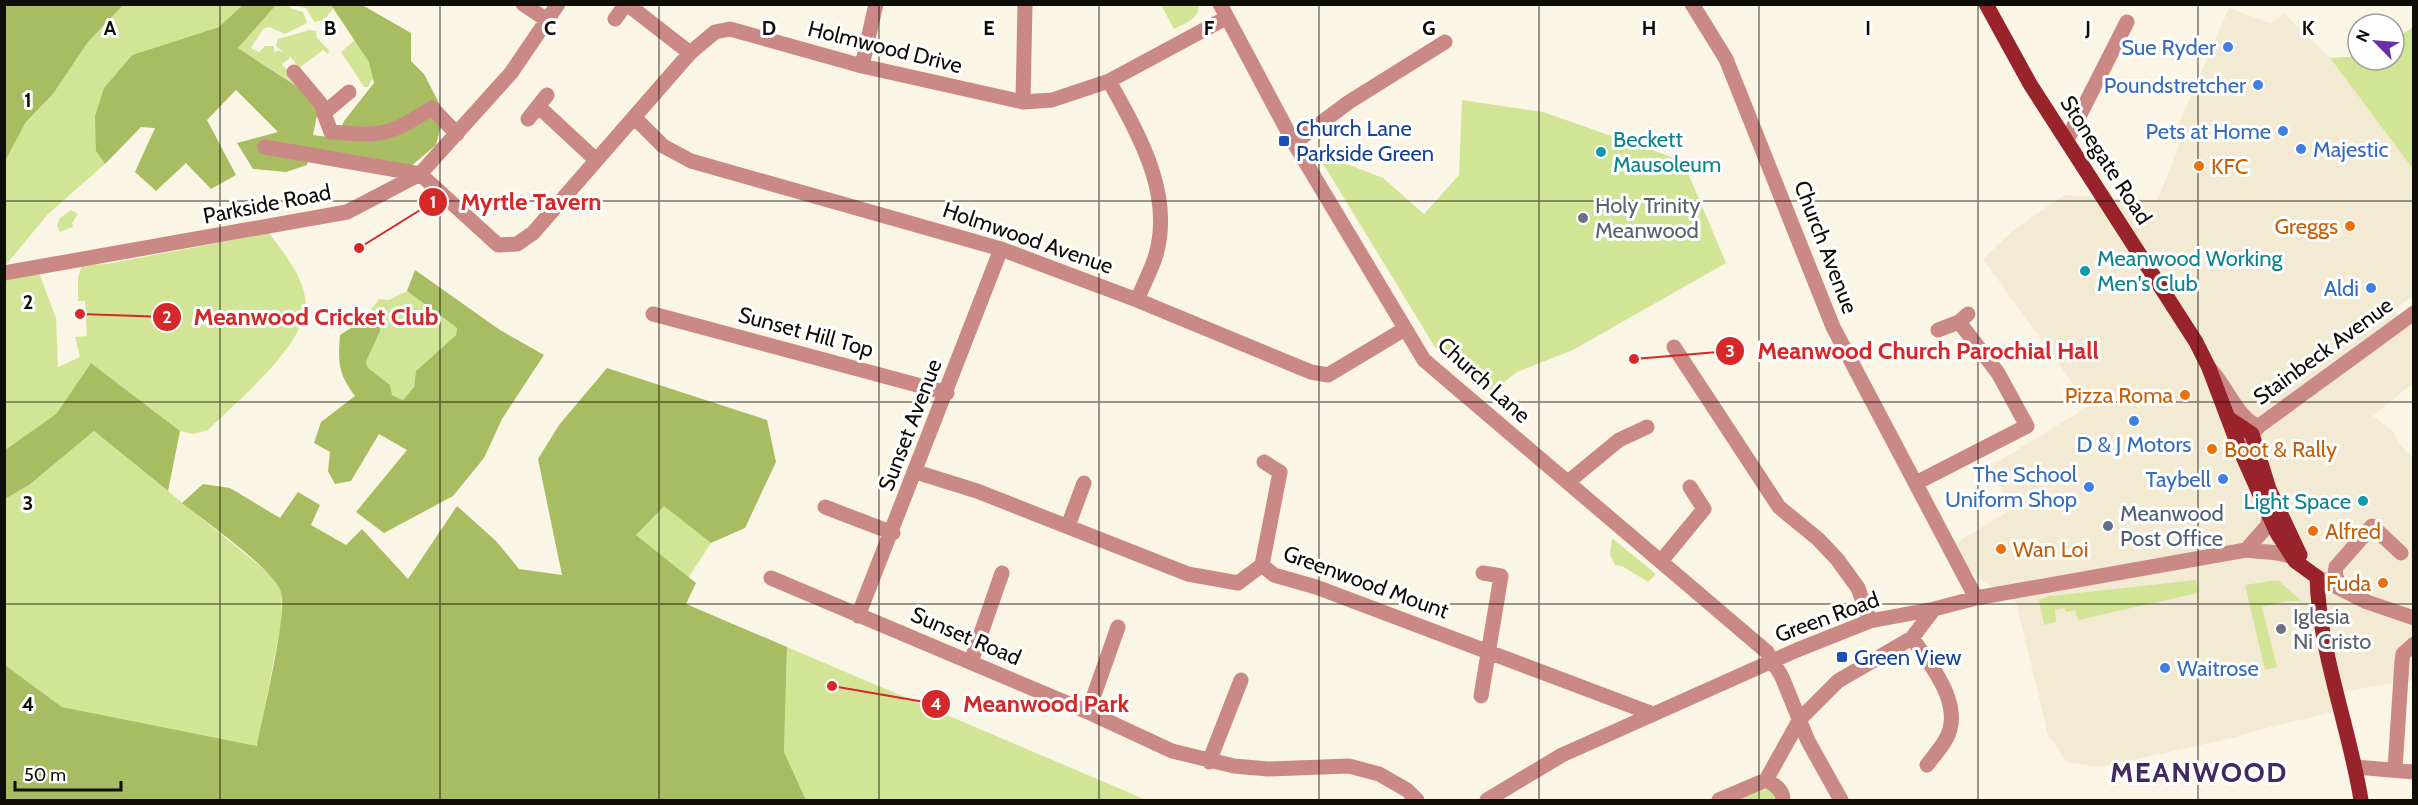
<svg xmlns="http://www.w3.org/2000/svg" width="2418" height="805" viewBox="0 0 2418 805" font-family="Cabin,sans-serif">
	<style>
		.built { fill: #f3ead3 }
		.green { fill: #d2e597 }
		.forest { fill: #a8bd62 }
		.lines { fill: none; stroke-linecap: round; stroke-linejoin: round }
		.minor { stroke: #cb8986; stroke-width: 15 }
		.major { stroke: #99232b; stroke-width: 15 }
		.grid { fill: none; stroke: #0f0d08; stroke-width: 1.5; stroke-opacity: 0.55 }
		.shop-dot { fill: #3f7fe0; stroke: #fff; stroke-width: 2 }
		.transit-dot { fill: #1a4fb4; stroke: #fff; stroke-width: 2 }
		.culture-dot { fill: #0f9aa8; stroke: #fff; stroke-width: 2 }
		.food-dot { fill: #e8710a; stroke: #fff; stroke-width: 2 }
		.worship-dot { fill: #6b7280; stroke: #fff; stroke-width: 2 }
		.service-dot { fill: #5c6f8a; stroke: #fff; stroke-width: 2 }
		.labels { text-anchor: middle; dominant-baseline: central; stroke-width: 6; stroke-linejoin: round; paint-order: stroke }
		.street-label { font-size: 22px; fill: #0f0d08; stroke: #fff }
		.shop-label { font-size: 22px; fill: #366cbe; stroke: #fff; text-anchor: end }
		.transit-label { font-size: 22px; fill: #164399; stroke: #fff; text-anchor: start }
		.culture-label { font-size: 22px; fill: #0d838f; stroke: #fff; text-anchor: start }
		.food-label { font-size: 22px; fill: #c56008; stroke: #fff; text-anchor: start }
		.worship-label { font-size: 22px; fill: #5b616d; stroke: #fff; text-anchor: start }
		.service-label { font-size: 22px; fill: #4e5e75; stroke: #fff; text-anchor: start }
		.district-label { font-size: 28px; font-weight: bold; letter-spacing: 1.5px; fill: #432862; stroke: #fff }
		.grid-label { font-size: 20px; text-anchor: middle; font-weight: bold; fill: #0f0d08; stroke: #fff; stroke-width: 6; stroke-linejoin: round; paint-order: stroke }
		.leader { fill: none; stroke: #d62828; stroke-width: 2 }
		.callout-dot { fill: #d62828; stroke: #fff; stroke-width: 2 }
		.mark-label { font-size: 18px; text-anchor: middle; font-weight: bold; fill: #fff }
		.callout-label { font-size: 24px; text-anchor: middle; font-weight: bold; fill: #d62828; stroke: #fff; stroke-width: 6; stroke-linejoin: round; paint-order: stroke }
	</style>
	<rect width="100%" height="100%" fill="#fbf5e5"/>
	<path class="built" d="M2229,8L2270,23L2285,14L2330,58L2413,169V295L2394,310L2413,329V383L2373,416L2394,432L2397,441L2413,458V680L2345,691L2342,710L2258,730L2233,738L2100,767L2067,762L2048,735L2016,602L1979,579L1968,568L1956,543L2012,509L1989,467L2089,406L1983,259L2015,229L2064,195L2157,201L2179,146L2175,132Z"/>
	<path class="green" d="M331,4L334,7L324,20L314,22L306,8L291,5L290,8L303,12L307,23L285,34L269,27L263,29L251,48L259,52L265,46H273L275,53L278,50L284,53L276,46L278,39L309,30L316,31L317,38L329,50L328,54L323,50L299,68L289,55L290,58L282,64L300,88L238,48L276,5Z
		M123,5H244L219,27L132,55L104,88L96,151L105,164L48,214L5,266V161L26,122L53,94L88,42Z
		M1161,5H1199C1199,19 1186,23 1174,29Z
		M2413,27V169L2330,58L2358,56V60H2394V40Z
		M369,28L384,58L368,87H364L341,52Z
		M1462,100L1543,112L1683,161L1726,263L1573,350L1517,372L1492,392L1436,349L1316,152L1383,178L1424,214L1459,175Z
		M71,210L78,214L72,223L73,227L60,232L57,226L60,218Z
		M269,233C283,252 301,273 305,297C314,339 236,402 208,430L193,434L180,431L91,363L56,414L5,450V280L39,273L56,318L58,367L80,357L75,337L87,336L85,301H78V277L82,265L107,264Z
		M407,291L457,328L456,335L416,371L414,387L403,400L391,394L390,385L368,368L366,362L380,331L381,320L367,315L379,299L389,300Z
		M94,431L271,575L282,592L281,624L257,746L62,707L5,665V499L29,485Z
		M664,505L711,543L688,578L636,535Z
		M1612,538L1656,574L1648,582L1622,566L1615,565L1610,555Z
		M2196,580L2198,593L2078,620L2075,610L2066,612L2064,608L2055,610L2056,622L2044,625L2039,600L2050,596Z
		M2271,581H2279L2301,601H2287L2262,607L2277,667L2265,670L2245,585Z
		M787,647L1123,790L1146,800H806L784,752Z
		M1766,789L1775,794L1778,800H1735Z"/>
	<path class="forest" d="M5,4L123,5L88,42L53,94L26,122L5,161Z
		M244,4L276,5L238,48L307,93L317,115L313,135L336,138L344,121L374,83L369,62L331,5H362L411,33V61L424,74L444,113L436,145L410,167L310,149L307,165L286,172L253,169L237,143L278,132L236,90L207,120L236,175L211,189L186,163L156,191L135,172L155,128L141,127L105,164L96,151L95,116L104,88L132,55L219,27Z
		M415,270L500,330L544,355L502,419L484,458L453,496L384,533L356,512L407,450L379,434L351,481L335,484L328,471L330,452L314,443L321,422L355,396C338,373 338,363 340,335L370,316L381,320L380,331L366,362L368,368L390,385L392,395L403,400L414,387L416,371L456,335L457,328L407,291Z
		M91,363L180,431L168,491L94,431L29,485L5,499V450L56,414Z
		M607,368L767,420L776,462L745,528L711,543L664,506L636,535L696,583L686,604L787,647L784,752L806,800H5V665L62,707L257,746C262,718 288,613 281,592C273,568 204,521 182,503L203,484L230,488L280,518L298,492L320,505L311,525L346,545L362,529L408,579L457,506L496,541L519,569L562,575L538,459L559,425Z"/>
	<g class="lines">
		<path class="minor" d="M523,4L547,20
			M627,4L690,53
			M1220,4L1294,143L1424,360L1767,652L1782,677L1808,741L1841,800
			M1692,4L1726,59L1833,327L1976,598
			M615,19L626,4
			M862,66L876,4
			M294,72L320,103L331,132C383,136 388,136 432,108L457,134
			M1109,81C1138,134 1175,194 1155,258C1150,272 1143,286 1137,300
			M1023,102L1025,4
			M539,107L596,160
			M324,113L349,92
			M634,117L663,146L691,161L1001,249L1137,300L1311,372L1328,375L1403,330
			M528,119L547,95
			M2067,140L2127,22
			M1294,143L1349,102L1445,42
			M265,147L420,174L498,245L517,244L533,233L690,53L715,32L730,29L862,66L1023,102L1052,100L1109,81L1226,18
			M4,273L347,212L420,174L511,73L558,4
			M653,314L947,393
			M1938,330L1959,322L1968,314
			M1674,347L1779,507L1818,539L1837,559L1858,588L1870,621
			M2209,368C2225,383 2239,422 2259,426
			M2249,444L2252,434L2259,426L2414,313
			M916,472L977,491L1188,574L1238,583L1262,565L1274,575L1316,587L1653,714
			M1568,482L1619,440L1647,427
			M1916,483L2027,426L1998,373L1959,322
			M825,507L893,533
			M1068,526L1084,483
			M2246,550L2268,525L2269,514
			M1662,560L1704,509L1690,487
			M1262,565L1280,472L1264,462
			M2317,577L2367,602L2414,618
			M771,578L1088,712L1172,751L1234,766L1268,769L1349,766L1379,774L1407,790L1417,800
			M2341,589L2335,574L2336,567L2372,526L2401,553
			M858,616L1001,249
			M1912,638C1930,664 1965,705 1946,739C1941,748 1933,757 1927,765
			M971,662L1002,573
			M1481,696L1501,576L1483,573
			M1088,712L1118,627
			M1209,762L1241,680
			M2356,767L2414,772
			M2395,769L2402,661L2403,654L2414,644
			M1766,780C1775,785 1783,790 1783,800
			M1487,800L1562,755L1797,650L1870,621L1934,609L1976,598L2246,550C2262,553 2277,550 2292,557
			M1719,800L1766,780L1800,719L1838,681L1912,638L1934,609"/>
		<path class="major" d="M1986,4L2030,84L2196,342L2209,368L2240,450L2277,533L2295,561L2317,577C2319,653 2349,725 2361,800
			M2231,420L2252,434L2269,489L2300,555"/>
	</g>
	<path class="grid" d="M220,4V800M440,4V800M659,4V800M879,4V800M1099,4V800M1319,4V800M1539,4V800M1759,4V800M1978,4V800M2198,4V800M4,201H2414M4,402H2414M4,604H2414"/>
	<g class="shop-dot">
		<circle cx="2228" cy="47" r="6"/>
		<circle cx="2258" cy="85" r="6"/>
		<circle cx="2283" cy="131" r="6"/>
		<circle cx="2301" cy="149" r="6"/>
		<circle cx="2371" cy="288" r="6"/>
		<circle cx="2134" cy="421" r="6"/>
		<circle cx="2223" cy="479" r="6"/>
		<circle cx="2089" cy="487" r="6"/>
		<circle cx="2165" cy="668" r="6"/>
	</g>
	<g class="transit-dot">
		<rect x="1278" y="135" width="12" height="12" rx="3"/>
		<rect x="1836" y="651" width="12" height="12" rx="3"/>
	</g>
	<g class="culture-dot">
		<circle cx="1601" cy="152" r="6"/>
		<circle cx="2085" cy="271" r="6"/>
		<circle cx="2363" cy="501" r="6"/>
	</g>
	<g class="food-dot">
		<circle cx="2199" cy="166" r="6"/>
		<circle cx="2350" cy="226" r="6"/>
		<circle cx="2185" cy="395" r="6"/>
		<circle cx="2212" cy="449" r="6"/>
		<circle cx="2313" cy="531" r="6"/>
		<circle cx="2001" cy="549" r="6"/>
		<circle cx="2383" cy="583" r="6"/>
	</g>
	<g class="worship-dot">
		<circle cx="1583" cy="218" r="6"/>
		<circle cx="2281" cy="629" r="6"/>
	</g>
	<circle class="service-dot" cx="2108" cy="526" r="6"/>
	<g class="labels">
		<g class="street-label">
			<text transform="translate(885 47) rotate(14)">Holmwood Drive</text>
			<text transform="translate(2106 160) rotate(57)">Stonegate Road</text>
			<text transform="translate(267 204) rotate(-11)">Parkside Road</text>
			<text transform="translate(1028 238) rotate(19)">Holmwood Avenue</text>
			<text transform="translate(1826 247) rotate(69)">Church Avenue</text>
			<text transform="translate(806 332) rotate(15)">Sunset Hill Top</text>
			<text transform="translate(2323 351) rotate(-36)">Stainbeck Avenue</text>
			<text transform="translate(1484 380) rotate(42)">Church Lane</text>
			<text transform="translate(910 425) rotate(-69)">Sunset Avenue</text>
			<text transform="translate(1366 582) rotate(20)">Greenwood Mount</text>
			<text transform="translate(1827 617) rotate(-20)">Green Road</text>
			<text transform="translate(966 636) rotate(23)">Sunset Road</text>
		</g>
		<g class="shop-label">
			<text x="2216" y="47">Sue Ryder</text>
			<text x="2246" y="85">Poundstretcher</text>
			<text x="2271" y="131">Pets at Home</text>
			<text x="2313" y="149" text-anchor="start">Majestic</text>
			<text x="2359" y="288">Aldi</text>
			<text x="2134" y="444" text-anchor="middle">D &amp; J Motors</text>
			<text x="2077" y="474">The School<tspan x="2077" dy="25">Uniform Shop</tspan></text>
			<text x="2211" y="479">Taybell</text>
			<text x="2177" y="668" text-anchor="start">Waitrose</text>
		</g>
		<g class="transit-label">
			<text x="1296" y="128">Church Lane<tspan x="1296" dy="25">Parkside Green</tspan></text>
			<text x="1854" y="657">Green View</text>
		</g>
		<g class="culture-label">
			<text x="1613" y="139">Beckett<tspan x="1613" dy="25">Mausoleum</tspan></text>
			<text x="2097" y="258">Meanwood Working<tspan x="2097" dy="25">Men's Club</tspan></text>
			<text x="2351" y="501" text-anchor="end">Light Space</text>
		</g>
		<g class="food-label">
			<text x="2211" y="166">KFC</text>
			<text x="2338" y="226" text-anchor="end">Greggs</text>
			<text x="2173" y="395" text-anchor="end">Pizza Roma</text>
			<text x="2224" y="449">Boot &amp; Rally</text>
			<text x="2325" y="531">Alfred</text>
			<text x="2013" y="549">Wan Loi</text>
			<text x="2371" y="583" text-anchor="end">Fuda</text>
		</g>
		<g class="worship-label">
			<text x="1595" y="205">Holy Trinity<tspan x="1595" dy="25">Meanwood</tspan></text>
			<text x="2293" y="616">Iglesia<tspan x="2293" dy="25">Ni Cristo</tspan></text>
		</g>
		<g class="service-label">
			<text x="2120" y="513">Meanwood<tspan x="2120" dy="25">Post Office</tspan></text>
		</g>
		<g class="district-label">
			<text x="2199" y="772">MEANWOOD</text>
		</g>
	</g>
	<g class="grid-label">
		<text x="110" y="35">A</text>
		<text x="330" y="35">B</text>
		<text x="550" y="35">C</text>
		<text x="769" y="35">D</text>
		<text x="989" y="35">E</text>
		<text x="1209" y="35">F</text>
		<text x="1429" y="35">G</text>
		<text x="1649" y="35">H</text>
		<text x="1868" y="35">I</text>
		<text x="2088" y="35">J</text>
		<text x="2308" y="35">K</text>
		<text x="28" y="107">1</text>
		<text x="28" y="309">2</text>
		<text x="28" y="510">3</text>
		<text x="28" y="711">4</text>
	</g>
	<path class="leader" d="M359 248L433 202M80 314L167 317M1634 359L1730 351M832 686L936 704"/>
	<g class="callout-dot">
		<circle cx="359" cy="248" r="6"/>
		<circle cx="80" cy="314" r="6"/>
		<circle cx="1634" cy="359" r="6"/>
		<circle cx="832" cy="686" r="6"/>
		<circle cx="433" cy="202" r="15"/>
		<circle cx="167" cy="317" r="15"/>
		<circle cx="1730" cy="351" r="15"/>
		<circle cx="936" cy="704" r="15"/>
	</g>
	<g class="mark-label">
		<text x="433" y="208">1</text>
		<text x="167" y="323">2</text>
		<text x="1730" y="357">3</text>
		<text x="936" y="710">4</text>
	</g>
	<g class="callout-label">
		<text x="531" y="210">Myrtle Tavern</text>
		<text x="316" y="325">Meanwood Cricket Club</text>
		<text x="1928" y="359">Meanwood Church Parochial Hall</text>
		<text x="1046" y="712">Meanwood Park</text>
	</g>
	<rect width="2418" height="805" fill="none" stroke="#0f0d08" stroke-width="12"/>
	<g transform="translate(2376 42) rotate(295)"><circle r="28" fill="#ffffff" stroke="#9f9e9c" stroke-width="1.5"/>
	<path d="M0-4.5L10 22L0 15L-10 22Z" fill="#6c30a6"/>
	<text y="-9" font-size="16" font-weight="bold" text-anchor="middle" fill="#0f0d08">N</text>
	</g>
	<path d="M15 781v9h106v-9" fill="none" stroke="#0f0d08" stroke-width="3"/>
	<text x="24" y="781" font-size="18" fill="#0f0d08" stroke="#ffffff" stroke-width="4.5" paint-order="stroke">50 m</text>
</svg>
